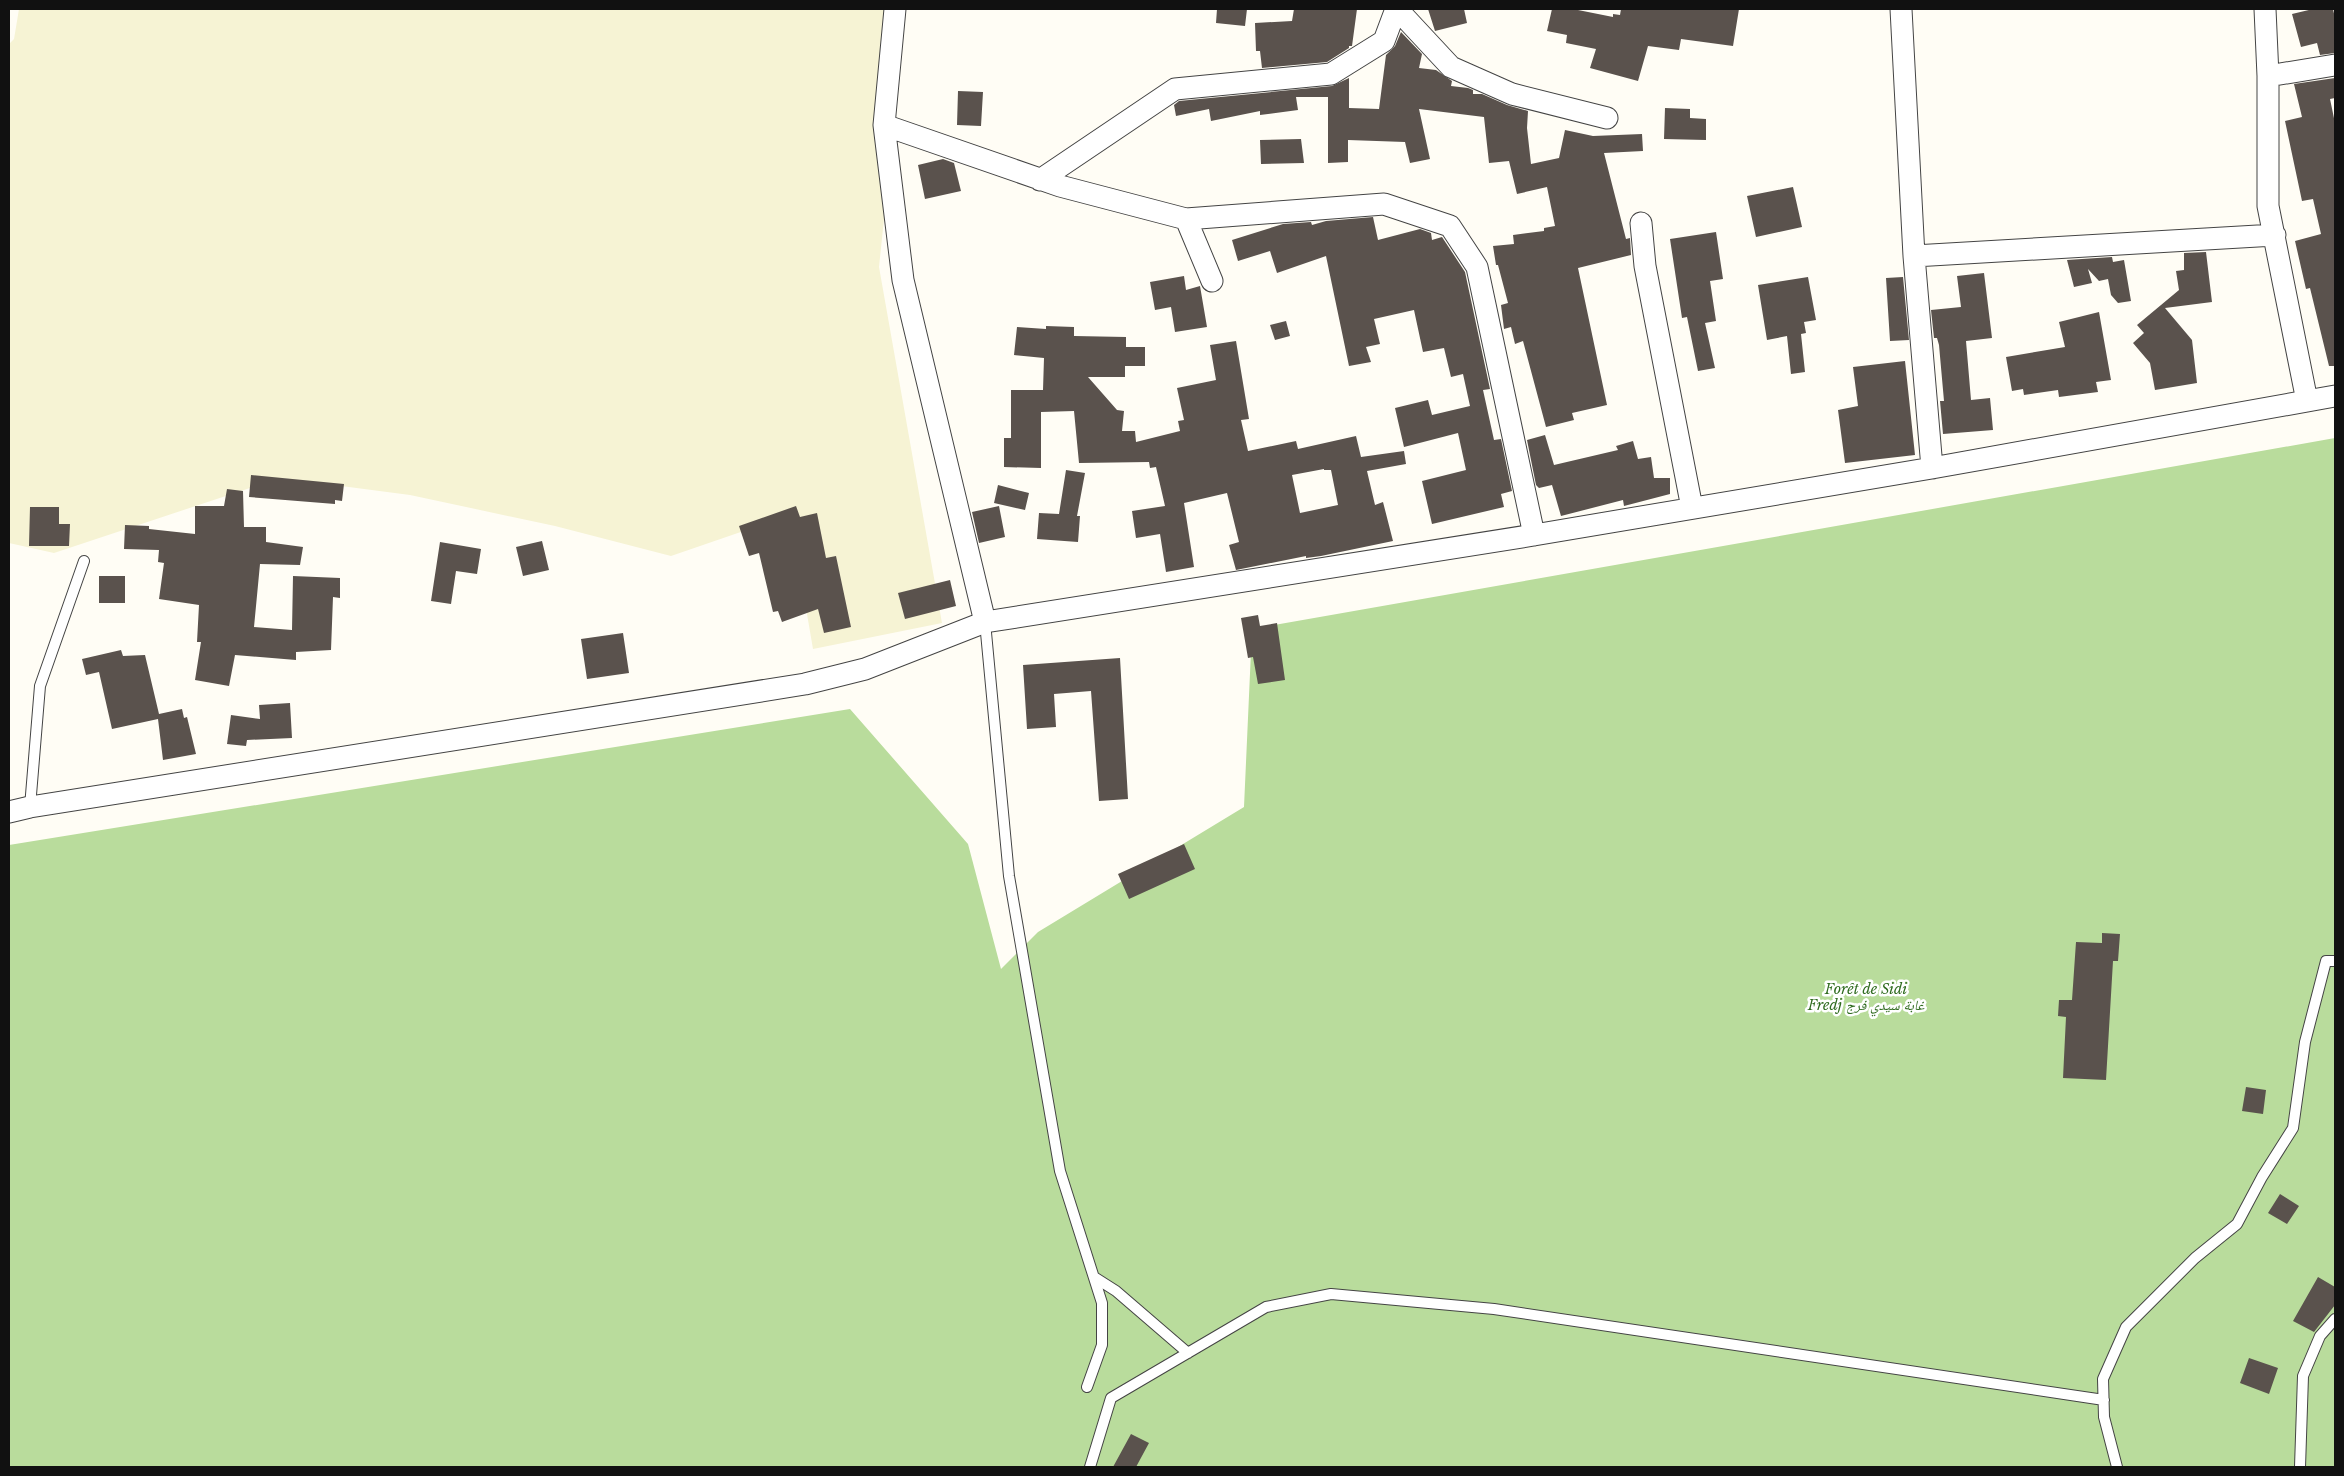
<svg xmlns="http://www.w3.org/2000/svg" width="2344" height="1476" viewBox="0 0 2344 1476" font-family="'Libre Baskerville','Noto Naskh Arabic',serif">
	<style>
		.farmland { fill: #f6f3d4 }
		.forest { fill: #b9dc9c }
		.building { fill: #5a524d; fill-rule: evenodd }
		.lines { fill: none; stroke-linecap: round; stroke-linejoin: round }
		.lane-casing { stroke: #444; stroke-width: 12 }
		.street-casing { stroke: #444; stroke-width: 23 }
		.lane { stroke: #fff; stroke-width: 10 }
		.street { stroke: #fff; stroke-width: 21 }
		.labels { text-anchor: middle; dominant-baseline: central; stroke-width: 5; stroke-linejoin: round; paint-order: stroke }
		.park-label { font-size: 14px; font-style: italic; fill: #2f6b1f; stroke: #fff }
	</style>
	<rect width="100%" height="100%" fill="#fffdf5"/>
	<path class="farmland" d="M19,9H906L879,267L942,623L813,649L790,515L671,556L555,526L410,495L280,478L54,553L9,543V44L14,39Z"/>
	<path class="forest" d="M2335,438V1467H9V845L850,709L968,844L1001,969L1038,932L1244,807L1252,629Z"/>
	<path class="building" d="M1217,9H1247L1245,26L1216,23Z
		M1294,9H1357L1352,46H1349V48L1327,62L1262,68L1260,51H1256L1255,23L1292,21Z
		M1428,9H1464L1467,23L1435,31Z
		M1552,9H1573L1613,17V14L1620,15L1621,9H1739L1733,46L1681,39L1679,50L1648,46L1638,81L1590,68L1596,49L1566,43L1567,35L1547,31Z
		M2313,9H2333L2335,18V53L2320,55L2317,43L2301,47L2292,14Z
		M1401,32L1422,54L1419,68L1436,70L1452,81L1451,86L1468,88L1473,90V94H1482L1507,105L1528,111L1527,128L1531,164L1559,158L1565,130L1593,136L1642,134L1643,151L1604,153L1626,239L1630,238L1631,255L1578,268L1607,405L1572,413L1574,420L1546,427L1523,341L1515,344L1511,327L1504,329L1501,305L1508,303L1498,265H1496L1493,246L1514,244L1513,235L1544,231V228L1555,226L1547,187L1517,194L1509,161L1489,163L1484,117L1419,109L1430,159L1410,163L1405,142L1348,140V162L1328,163V97H1296L1298,110L1260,115V111L1211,121L1209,109L1176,116L1174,105L1179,101L1332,86L1349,78V108L1379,109L1386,55L1395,46Z
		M2335,78V98L2330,99L2335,123V366H2329L2310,288L2306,289L2295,241L2321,234L2313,199L2302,201L2285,121L2302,117L2294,84Z
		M958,91L983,92L981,126L957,125Z
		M1665,108L1690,109V118L1706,119V140L1664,139Z
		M1301,139L1304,163L1261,164L1260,140Z
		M943,159L954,163L961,191L925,199L918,165Z
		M1793,187L1802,227L1756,237L1747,196Z
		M1373,217L1378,240L1420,229L1431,233L1432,240L1442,237L1465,272L1490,389L1483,390L1494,440L1501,439L1512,491L1501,494L1504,507L1432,524L1422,481L1466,470L1458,433L1404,447L1395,408L1428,400L1432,415L1470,406L1463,374L1451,377L1444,348L1423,352L1414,310L1374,319L1380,344L1366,347L1371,362L1349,366L1326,256L1277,273L1270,251L1238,261L1232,240L1283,224L1311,222L1312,225L1326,221Z
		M1716,232L1723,279L1710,281L1716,321L1705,323L1715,368L1698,371L1687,317L1682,318L1670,239Z
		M2206,252L2212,302L2165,308L2192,340L2197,383L2155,390L2150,363L2133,343L2144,333L2137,325L2179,290L2176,271L2184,270V253Z
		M2112,257L2113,262L2124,260L2131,301L2118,303L2111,295L2108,279L2099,281L2088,269L2092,283L2074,287L2067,260Z
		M1984,273L1992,338L1966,341L1971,400L1990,398L1993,430L1943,434L1940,401H1944L1939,345L1937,338H1934L1931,310L1961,307L1957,276Z
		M1184,276L1186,290L1200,286L1207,327L1175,332L1171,307L1155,310L1150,282Z
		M1808,277L1816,320L1804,322L1806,333L1801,334L1805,372L1791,374L1787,336L1767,340L1758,285Z
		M1903,277L1909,340L1890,341L1886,278Z
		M2099,312L2111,380L2096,382L2098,392L2059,397L2058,390L2024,395L2023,389L2012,391L2006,357L2065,347L2059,322Z
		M1286,321L1290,336L1275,340L1270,325Z
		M1046,326L1074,327V336L1126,337V347H1145V366H1125V377H1088L1117,410L1124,411L1122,431H1135L1136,442L1180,431L1178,421L1184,420L1177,388L1216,380L1210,345L1236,341L1249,419L1241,420L1248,451L1296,441L1298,449L1356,436L1361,457L1404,451L1406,464L1367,471L1375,505L1383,502L1393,541L1321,556L1306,558V556L1236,570L1229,545L1239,542L1227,493L1184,503L1194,567L1166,572L1160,534L1136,538L1132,511L1165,506L1156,467L1150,468L1149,462L1079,463L1074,411L1041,412V468L1004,467V438H1011V390H1043L1044,358L1014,355L1017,327L1046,329ZM1324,469V470H1331L1338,505L1300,513L1292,475Z
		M1905,361L1915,455L1845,463L1838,410L1858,406L1853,367Z
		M1545,435L1554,465L1618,450L1616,446L1633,441L1638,459L1651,457L1654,478H1670V494L1624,506L1623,500L1561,516L1552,485L1539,488L1536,485L1527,440Z
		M1066,470L1085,473L1077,516H1080L1078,542L1037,539L1039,513L1059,514Z
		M251,475L344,484L342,501L335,500V504L249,497Z
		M998,485L1029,493L1025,510L994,503Z
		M227,489L243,491L244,527H266V542L303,547L300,565L260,564L254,627L292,630L293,576L340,578V598L333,597L331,650L296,652V660L235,655L229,686L195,680L201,642H197L199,605L159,599L164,563L158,562L159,550L124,549L125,525L149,526V529L195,534V506H224Z
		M796,506L800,517L817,513L826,558L836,556L851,627L824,633L818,609L782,622L778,611L773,612L759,553L749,556L739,526Z
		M999,506L1005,537L979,543L972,512Z
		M30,507H59V524H70L69,546H29Z
		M542,541L549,570L523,576L516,547Z
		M440,542L481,549L477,574L456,571L451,604L431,601Z
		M99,576H125V603H99Z
		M950,580L956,606L905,619L898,593Z
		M1258,615L1260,626L1277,623L1285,680L1258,684L1253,657L1248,658L1241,618Z
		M623,633L629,673L587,679L581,639Z
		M121,650L123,656L145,655L159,714L182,709L184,718L187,717L196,754L163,760L158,719L112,729L99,672L86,675L82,659Z
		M1120,658L1128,799L1099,801L1091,691L1054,694L1056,727L1027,729L1023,665Z
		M290,703L292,738L247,740L246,746L227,744L231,715L260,719L259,705Z
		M1184,844L1195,869L1129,899L1118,874Z
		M2102,933L2120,934L2118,961H2113L2106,1080L2063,1078L2066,1017L2058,1016L2059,1000H2072L2076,942L2102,943Z
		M2246,1087L2266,1090L2263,1114L2242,1111Z
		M2280,1194L2299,1206L2287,1224L2268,1213Z
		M2318,1277L2335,1287V1305L2314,1332L2293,1321Z
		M2249,1358L2278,1368L2269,1394L2240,1383Z
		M1131,1434L1149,1443L1136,1467H1113Z"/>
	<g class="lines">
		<g class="lane-casing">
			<path id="lane" d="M985,622L1009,876L1060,1171L1102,1303V1345L1087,1387
				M30,807L40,686L84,561
				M1094,1277L1116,1291L1188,1353
				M1090,1467L1111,1398L1266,1307L1331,1294L1494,1309L2104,1400
				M2117,1467L2104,1417L2103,1379L2126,1327L2195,1258L2237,1224L2262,1177L2293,1128L2305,1042L2326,961H2335
				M2300,1467L2303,1376L2320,1336L2335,1319"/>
		</g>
		<g class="street-casing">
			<path id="street" d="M895,9L884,125L903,280L985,622
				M1397,9L1451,67L1512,94L1607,118
				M1901,9L1914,256L1932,468
				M2265,9L2268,76V206L2307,401
				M2268,76L2335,65
				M884,125L1060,186L1186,219L1212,281
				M1040,180L1175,89L1331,74L1384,41L1396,9
				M1186,219L1384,204L1450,226L1477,267L1534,535
				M1641,223L1645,266L1692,508
				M1914,256L2275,235
				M9,812L30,807L805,684L865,669L985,622L1534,535L1932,468L2335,396"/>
		</g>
		<use href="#lane" class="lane"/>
		<use href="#street" class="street"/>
	</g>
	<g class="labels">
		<g class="park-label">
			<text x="1866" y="989">Forêt de Sidi<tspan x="1866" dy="16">Fredj غابة سيدي فرج</tspan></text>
		</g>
	</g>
	<rect width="2344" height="1476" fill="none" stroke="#111111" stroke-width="20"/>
</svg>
